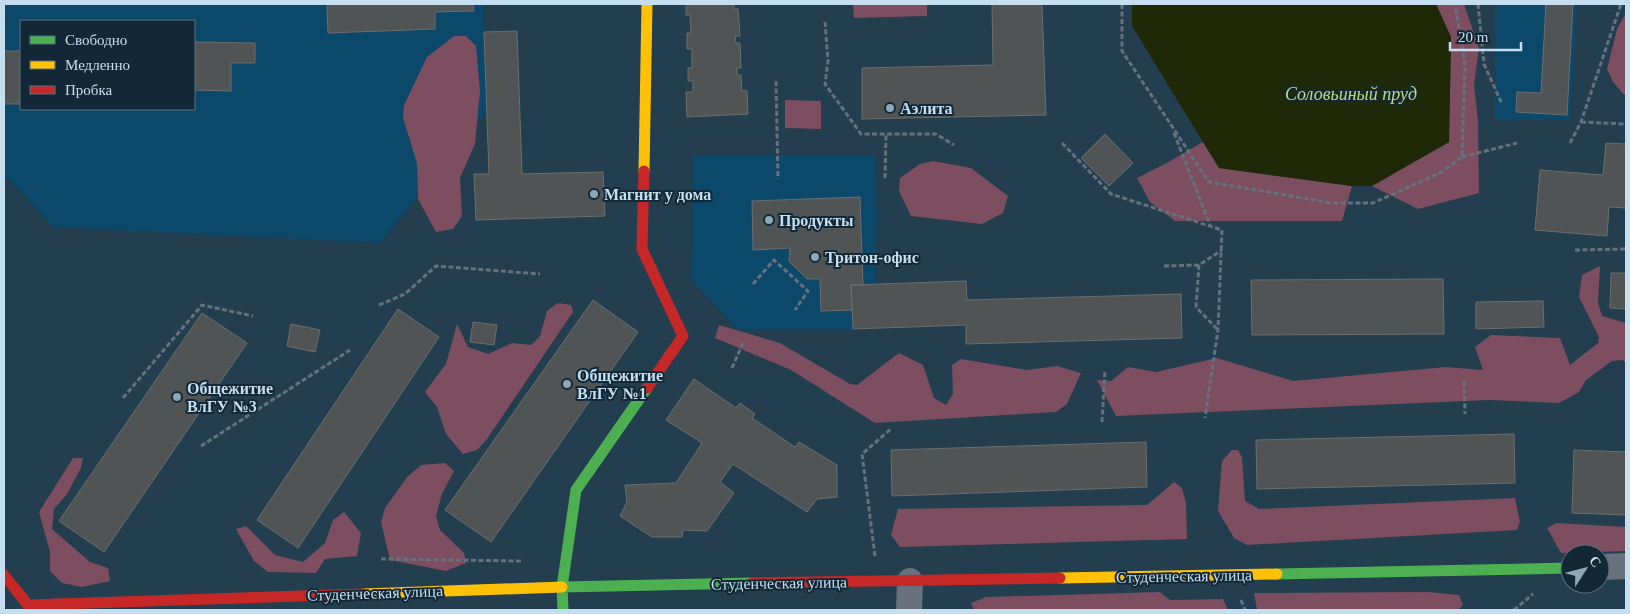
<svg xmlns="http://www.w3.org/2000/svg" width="1630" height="614" viewBox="0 0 1630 614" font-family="Georgia,serif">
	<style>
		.built { fill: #0c4869; fill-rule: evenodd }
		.green { fill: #7c4e60 }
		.water { fill: #202907 }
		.building { fill: #505454; stroke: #6b6f70 }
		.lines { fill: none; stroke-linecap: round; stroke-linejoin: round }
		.path { stroke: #65727e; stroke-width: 3; stroke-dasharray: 5 2.5; stroke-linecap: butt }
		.street { stroke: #69717e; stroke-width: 26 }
		.fast { stroke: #4caf50; stroke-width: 11 }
		.slow { stroke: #ffc107; stroke-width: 11 }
		.jam { stroke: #c62828; stroke-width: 11 }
		.poi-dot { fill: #8ca7b8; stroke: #132836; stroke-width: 2 }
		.labels { text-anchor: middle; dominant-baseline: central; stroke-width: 4; stroke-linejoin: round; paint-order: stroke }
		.poi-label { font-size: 16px; font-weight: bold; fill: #c5dff1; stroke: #132836; text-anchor: start }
		.street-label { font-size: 16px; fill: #c5dff1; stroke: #132836 }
		.water-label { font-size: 18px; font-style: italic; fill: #c2d870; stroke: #132836 }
	</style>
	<rect width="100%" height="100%" fill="#223e4f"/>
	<path class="built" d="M4,4H483L488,110L380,243L54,227L4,175V25L8,21L4,16ZM21,21H194V109H21Z
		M1495,4H1577L1570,120H1495Z
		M693,155H875L877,220L875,284L852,285L853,329H738L692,281Z"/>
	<path class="green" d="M853,4H927V16L854,18Z
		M1436,4H1464L1479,48L1474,85L1478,121L1479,193L1418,209L1372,186L1449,142L1451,38Z
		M1626,13V97L1613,82L1607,69L1617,29Z
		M454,36H466L476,46L480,91L475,144L460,178L462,216L453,229L436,232L418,199L417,163L403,118L404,105L427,57Z
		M785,100L821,101V129L785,128Z
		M1203,142L1219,168L1352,186L1342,221H1175L1150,202L1137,178L1165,164Z
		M933,161L971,168L1008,196L1003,213L982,224L911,216L899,191L900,178L920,164Z
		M1600,266L1598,303L1602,316L1626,323V363L1623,360L1612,361L1586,380L1579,392L1559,403L1489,400L1116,416L1097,380L1111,381L1128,367L1156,372L1217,358L1293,381L1446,367L1483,370L1475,347L1491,335L1560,338L1570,365L1598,343L1599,337L1579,297L1582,275Z
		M558,303L571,305L573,312L487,439L477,450L463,454L446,434L437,407L425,392L446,364L457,324L468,347L488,354L512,343L531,345L540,336L547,311Z
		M719,325L780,343L850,384L857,385L899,353L923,365L934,398L946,405L953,394L952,365L961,359L1027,370L1057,366L1081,373L1067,404L1056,412L875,423L791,370L715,338Z
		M1232,450H1238L1242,457L1245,501L1259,509L1515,498L1520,522L1517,530L1247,545L1234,538L1218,511L1222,461Z
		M73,458H83L81,468L67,494L54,509L52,529L90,562L108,568L110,581L82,587L62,583L50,571V552L39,512Z
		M445,463L454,471L442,494L436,516L440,530L464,553L466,563L446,571L390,560L381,522L385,508L408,476L421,465Z
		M1174,482L1182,488L1186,503L1187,539L900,547L891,535L898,509L1147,505Z
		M344,512L361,533L357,556L325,559L316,573L268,572L254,561L236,529L246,526L275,555L303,562L325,543L333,520Z
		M1556,523L1626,527V551L1561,553L1547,528Z
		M1160,592L1170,600L1223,599L1228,610H974L971,603L986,597Z
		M1428,592L1459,595L1463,605L1458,610H1257L1254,593Z"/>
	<path class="water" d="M1132,4H1436L1451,37L1449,142L1372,186H1352L1219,168L1132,26Z"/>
	<path class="building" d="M327,4H473L474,11L435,12V29L328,33Z
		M686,4H734V9H738L740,36H735L736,43H740L741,68H737V75H741L742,91H747L748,114L687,117L686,92H693V81H688V68H692V49H687V33H691L690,15H686Z
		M992,4H1042L1046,115L862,119V68L993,65Z
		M1546,4H1573L1567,115L1516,112L1517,92L1541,93Z
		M517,31L522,174L603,172L605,216L476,220L474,174H489L484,32Z
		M194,42L255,43V63H231V91L194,90Z
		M4,51H21V104H4Z
		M1105,134L1133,163L1109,186L1081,158Z
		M1606,143L1626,144V208L1609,207L1607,236L1535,230L1540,170L1603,175Z
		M860,197L863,285H851L852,310L821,311L820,279H807L789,261L790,248L753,250L752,201Z
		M1611,273H1626V309L1610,308Z
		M1443,279L1444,334L1252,335L1251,280Z
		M966,281L967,300L1181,294L1182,338L966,344V325L853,329L851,285Z
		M593,300L638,332L491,542L445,510Z
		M1543,301L1544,327L1476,329V302Z
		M398,309L439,337L298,548L257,520Z
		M202,313L247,343L104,552L59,521Z
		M473,322L497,325L494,345L470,342Z
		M291,324L320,330L315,352L287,346Z
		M694,379L736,408L740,403L755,414L752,418L795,447L799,442L837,465V497L817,499L807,512L733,464L720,482L734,493L707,531L683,530L682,537H652L620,516L627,502L625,485L676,483L702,443L666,420Z
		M1514,434L1515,483L1257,489L1256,440Z
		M1146,442L1147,487L892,496L891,450Z
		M1574,450L1626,452V515L1572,513Z"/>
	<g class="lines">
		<path class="path" d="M1122,4V51L1209,182L1332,203H1373L1440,173L1462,157L1465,64L1455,4
			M1478,4L1484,64L1502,104
			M825,22L828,61L825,84L861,134H936L954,145
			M776,81L778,179
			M1581,122L1626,124
			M1174,133L1210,225
			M1062,143L1111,194L1222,230L1218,330L1205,418
			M1570,143L1581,122L1621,4
			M1462,157L1517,143
			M885,178L886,134
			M1575,250L1626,249
			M1199,265L1196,307L1218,330
			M1164,266L1199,265L1222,250
			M753,284L774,260L808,291L795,310
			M379,305L405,294L436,266L540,274
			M732,368L743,343
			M1464,381L1465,414
			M123,398L202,305L253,316
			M1102,422L1105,370
			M201,446L350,350
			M875,556L862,454L892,428
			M381,559L521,561
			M1241,600L1245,610
			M1514,610L1533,594"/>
		<path class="street" d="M1600,567L1626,566
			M909,610L910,581"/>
		<path class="fast" d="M1277,574L1570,568
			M562,587L752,583
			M563,610L562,587L576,490L647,388"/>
		<path class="slow" d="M644,171L647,4
			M1060,578L1277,574
			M363,594L562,587"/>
		<path class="jam" d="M644,171L642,249L683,336L647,388
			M4,575L28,605L363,594
			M752,583L1060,578"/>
	</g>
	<g class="poi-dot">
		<circle cx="890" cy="108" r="5"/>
		<circle cx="594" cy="194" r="5"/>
		<circle cx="769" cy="220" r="5"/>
		<circle cx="815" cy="257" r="5"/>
		<circle cx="567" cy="384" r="5"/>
		<circle cx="177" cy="397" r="5"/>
	</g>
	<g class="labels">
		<g class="poi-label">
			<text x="900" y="108">Аэлита</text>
			<text x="604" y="194">Магнит у дома</text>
			<text x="779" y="220">Продукты</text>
			<text x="825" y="257">Тритон-офис</text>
			<text x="577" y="375">Общежитие<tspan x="577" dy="18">ВлГУ №1</tspan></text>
			<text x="187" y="388">Общежитие<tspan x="187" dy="18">ВлГУ №3</tspan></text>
		</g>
		<g class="street-label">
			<text transform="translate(1184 576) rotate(-1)">Студенческая улица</text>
			<text transform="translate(779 583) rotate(-1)">Студенческая улица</text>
			<text transform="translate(375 593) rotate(-2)">Студенческая улица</text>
		</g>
		<g class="water-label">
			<text x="1351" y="94">Соловьиный пруд</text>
		</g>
	</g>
	<rect width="1630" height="614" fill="none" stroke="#c5dff1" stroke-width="10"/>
	<rect x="20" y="20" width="175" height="90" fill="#132836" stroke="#5a7181"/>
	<rect x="30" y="36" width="25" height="8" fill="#4caf50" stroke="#5a7181"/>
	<text x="65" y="45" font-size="15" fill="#c5dff1">Свободно</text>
	<rect x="30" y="61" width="25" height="8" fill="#ffc107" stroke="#5a7181"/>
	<text x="65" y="70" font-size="15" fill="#c5dff1">Медленно</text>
	<rect x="30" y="86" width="25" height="8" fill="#c62828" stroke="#5a7181"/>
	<text x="65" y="95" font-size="15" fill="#c5dff1">Пробка</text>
	<g transform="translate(1585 569) rotate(54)"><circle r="24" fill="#132836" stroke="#5a7181"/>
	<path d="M0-4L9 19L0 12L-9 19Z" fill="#8ca7b8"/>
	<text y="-8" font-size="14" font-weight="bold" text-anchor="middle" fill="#c5dff1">С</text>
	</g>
	<path d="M1450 42v8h71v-8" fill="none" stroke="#c5dff1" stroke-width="2.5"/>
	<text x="1458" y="42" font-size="15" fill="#c5dff1" stroke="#132836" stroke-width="4" paint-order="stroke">20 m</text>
</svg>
